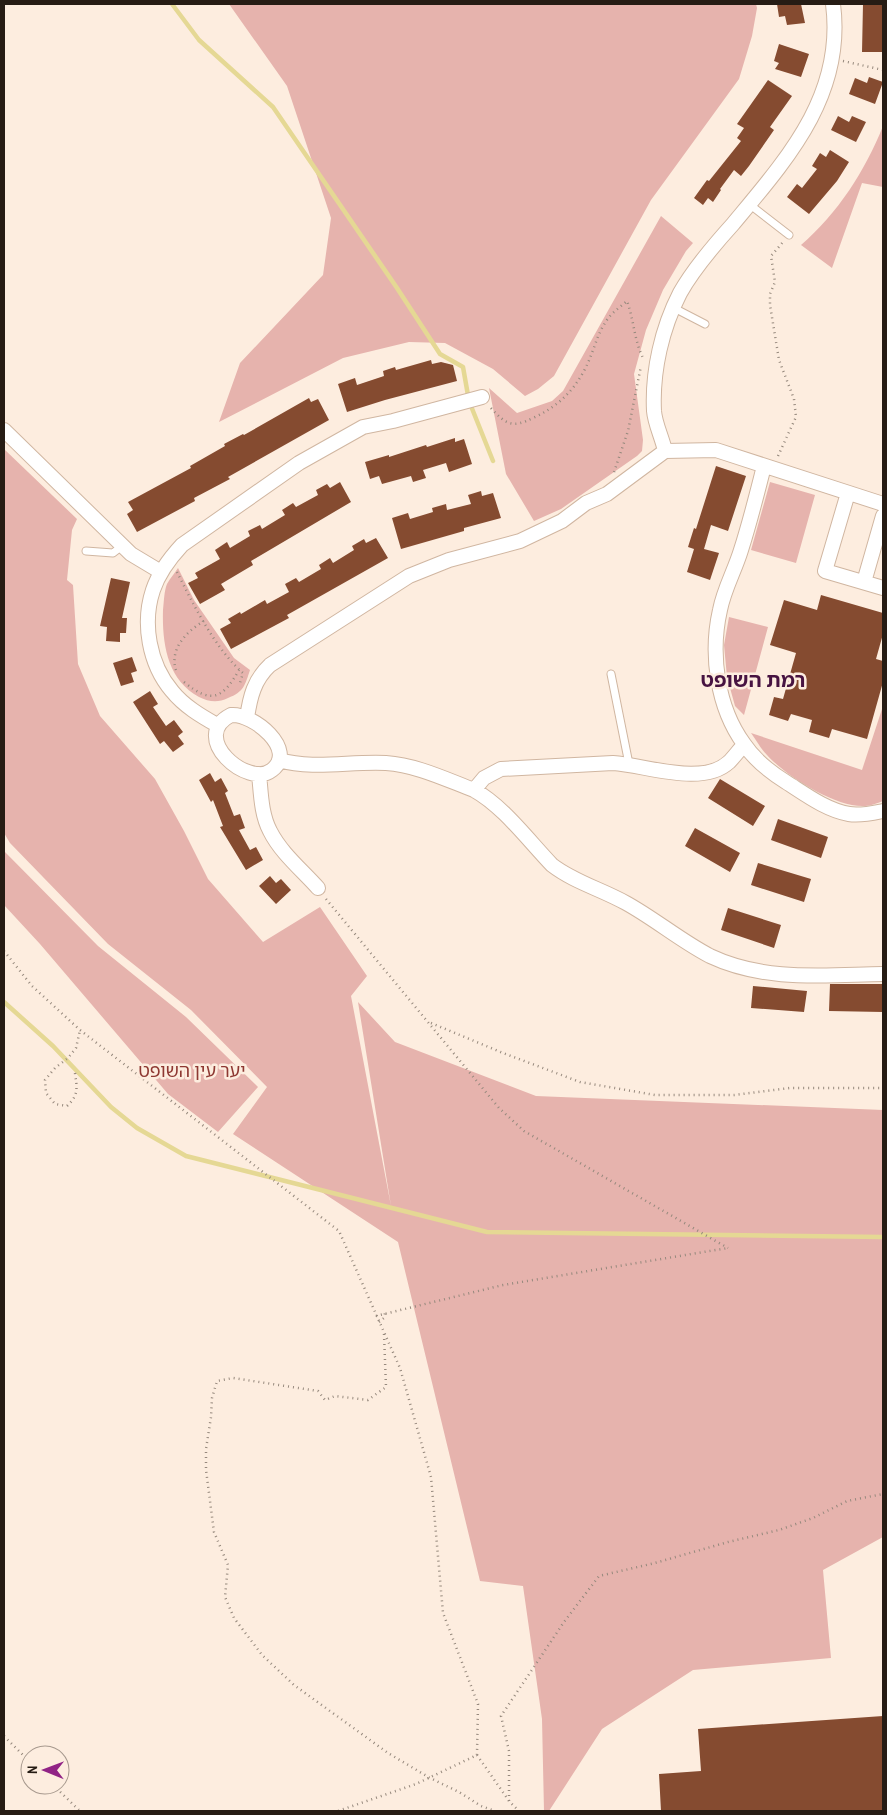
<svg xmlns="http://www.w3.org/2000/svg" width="887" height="1815" viewBox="0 0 887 1815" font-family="'Archivo Narrow','Noto Sans Hebrew',sans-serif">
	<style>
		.green { fill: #e6b3ad }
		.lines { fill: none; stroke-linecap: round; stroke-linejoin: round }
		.stream { stroke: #e5d894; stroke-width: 4.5 }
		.building { fill: #854b30 }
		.service-casing { stroke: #d0b6a1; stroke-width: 9 }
		.minor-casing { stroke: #d0b6a1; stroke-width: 16 }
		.path { stroke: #96897d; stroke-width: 2.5; stroke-dasharray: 1 4; stroke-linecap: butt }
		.service { stroke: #fff; stroke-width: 7 }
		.minor { stroke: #fff; stroke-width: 14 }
		.labels { text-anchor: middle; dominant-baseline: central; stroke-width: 5; stroke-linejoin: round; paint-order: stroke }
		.park-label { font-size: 18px; fill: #8e3832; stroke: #fdeddf }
		.quarter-label { font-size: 20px; font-weight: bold; fill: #471341; stroke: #fdeddf }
	</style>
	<rect width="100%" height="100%" fill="#fdeddf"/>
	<path class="green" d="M229,4H756L757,8L752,36L739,79L651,200L554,376L538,389L525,396L493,369L445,343L409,342L343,358L219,422L240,363L323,275L331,218L287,86Z
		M883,126V187L862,183L832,268L801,245C838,213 865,171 883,126Z
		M661,216L693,243L686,251L663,290L646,330L634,374L643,440L642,451L637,456L561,509L534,521L506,474L489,388L517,413L552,401L563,391Z
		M4,449L77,519L72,530L67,580L73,585L78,664L100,716L155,779L184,831L208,879L263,942L320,907L367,976L351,996L391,1206L358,1002L395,1042L536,1096L883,1110V1537L823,1570L831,1658L693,1670L602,1729L549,1811H544L542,1719L523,1586L480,1581L398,1242L233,1134L267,1087L191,1010L108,944L10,843L4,833Z
		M770,482L815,495L796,563L751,550Z
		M178,568L194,600L234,658L250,670C245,685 244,692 228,698C218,703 209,702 199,697C167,680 162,643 163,610C164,602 164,591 167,584C170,578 175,573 178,568Z
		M729,617L768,627L744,715L735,706L727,677L724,645Z
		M883,706V801C877,803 871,806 865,806C836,808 786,776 767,755C761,749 756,740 751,733L862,770Z
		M4,851L98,946L186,1017L258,1087L218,1132L168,1094L40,944L4,905Z"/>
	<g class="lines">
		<path class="stream" d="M172,4L199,40L273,107L397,288L440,354L463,367L469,401L493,461
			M4,1002L53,1046L111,1107L137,1128L186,1156L487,1232L883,1237"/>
	</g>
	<path class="building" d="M777,4H801L805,23L787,25L785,16L779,17Z
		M863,4H883V52H862Z
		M779,44L809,54L801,77L775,69L779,63L774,61Z
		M869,77L883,82L875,104L849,94L855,78L867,83Z
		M768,80L792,96L770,127L774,130L749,166L741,176L734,170L720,189L721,190L713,202L708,198L703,205L694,198L707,180L709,181L741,141L737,138L744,128L737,124Z
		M838,116L849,122L852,116L866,122L856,142L831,130Z
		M830,150L849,162L837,181L809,214L787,197L797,184L802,188L817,169L812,166L820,153L826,157Z
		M431,360L432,364L441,362L453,365L457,381L385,400L347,412L338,384L355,378L357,385L384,376L383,371L395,367L396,370Z
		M309,398L311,402L318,399L329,420L228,477L230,479L194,498L195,501L137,532L127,514L133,510L128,502L191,468L190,466L225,446L224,444L243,434L244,435Z
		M455,438V442L464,439L472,464L449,472L446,463L423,470L426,478L413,482L411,476L382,484L379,476L370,479L365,462L389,455V457L426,445L427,447Z
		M716,466L746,476L728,531L711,525L704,549L719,553L710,580L687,572L694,549L688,547L694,528L696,529Z
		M340,482L351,502L251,561L253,565L221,584L225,590L200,604L188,583L198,578L195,573L220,559L215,550L227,542L230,548L250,536L248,531L260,525L262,529L285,515L282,510L293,503L296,507L318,495L316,490L327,484L330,488Z
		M481,491L482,496L493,493L501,518L464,528V531L401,549L392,518L408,513L410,519L433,512L432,508L446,504L447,510L471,504L468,495Z
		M376,538L388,558L287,615L289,618L231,649L220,629L231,623L228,619L240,612L241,614L265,600L267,604L289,592L285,584L296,578L299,582L321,569L319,565L330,558L333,563L354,550L352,546L364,539L366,543Z
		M111,578L130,582L122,618H127L126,633H120V642L106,641L107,627L100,626Z
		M821,595L883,613V634L876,659L883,661V682L867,739L832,729L829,738L809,732L812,720L791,714L788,721L769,715L774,697L783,699L796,653L770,645L784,600L817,610Z
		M132,657L137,671L131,673L134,682L121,686L113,663Z
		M150,691L158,704L153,707L166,726L174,720L183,732L178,736L184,744L173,752L164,741L160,744L133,702Z
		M210,773L215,782L221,778L228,791L225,793L234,816L240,814L245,828L239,830L250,850L256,847L263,860L246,870L220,827L223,826L213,800L211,802L199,780Z
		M720,779L765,806L753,826L708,798Z
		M778,819L828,837L821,858L771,840Z
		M695,828L740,853L730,872L685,846Z
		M758,863L811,879L804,902L751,885Z
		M270,876L276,883L281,879L291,890L276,904L259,886Z
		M728,908L781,925L774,948L721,930Z
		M830,984H883V1012L829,1011Z
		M753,986L807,991L804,1012L751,1008Z
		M883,1716V1811H661L659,1774L701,1771L698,1729Z"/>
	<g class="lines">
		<g class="service-casing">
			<path id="service" d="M749,204L789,235
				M674,308L705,324
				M86,551L113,553L122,546
				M611,674L629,764"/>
		</g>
		<g class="minor-casing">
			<path id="minor" d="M4,430L131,554L161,572
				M665,451C662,437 655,424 654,411C652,371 662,328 680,293C694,268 714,245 733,224C787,159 845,95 833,4
				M764,466C757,494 750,522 741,550C735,570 724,589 720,610C710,654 717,707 744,744C754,759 770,772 786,782C805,794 826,810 849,814C860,816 873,813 883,811
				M848,493L825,571L883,588
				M864,582L883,516
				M231,715C253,713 298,750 272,770C248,789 188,737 231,715Z
				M247,718C250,697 254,680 270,665L409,576L449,560L520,541L562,521L586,503L607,494L665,451L716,450L883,504
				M217,725C201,716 184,706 172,691C149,664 142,623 153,590C159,572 170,558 182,545L299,463L363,427L393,421L482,397
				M279,760C314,770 350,761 386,763C416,765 445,779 474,790C503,806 528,840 552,865C574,882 601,889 626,903C655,919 681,941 710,956C765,982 824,975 883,974
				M259,774C261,793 261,814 270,831C281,853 302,870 318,888
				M474,790L484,778L501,769L613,763C646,765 702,787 729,762C734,757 739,750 744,745"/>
		</g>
		<path class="path" d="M843,61L883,70
			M491,408C506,425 513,428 533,418C557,407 573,392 585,369C593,354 596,337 605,323C610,314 619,308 627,301C634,320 634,340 643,358
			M778,456L796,417L794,399L779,360L770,305V294L775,282L771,256L783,242
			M614,472L628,431L641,366
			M177,572C193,604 216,650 243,673L240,683
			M176,670C169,649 187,631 204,621
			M184,682C212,705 223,698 239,670
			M326,899L499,1108L524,1131L728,1248
			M4,951L32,986L80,1030L339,1231L400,1368L431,1477L443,1613L478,1704L477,1755L416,1784L338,1811
			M431,1023L503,1053L580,1082L655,1095H734L790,1088H883
			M75,1073C77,1088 79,1095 67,1106L55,1104L46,1093L45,1080L55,1068L68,1058L76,1048L80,1030
			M376,1316L503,1285L728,1248
			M379,1322L384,1318L385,1313
			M384,1334L386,1387L368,1400L335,1396L325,1400L318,1391L233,1378L217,1381L212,1398L211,1417L206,1449V1470L214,1532L228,1565L225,1597L234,1618L262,1655L294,1685L388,1753L430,1778L459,1792L481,1806L495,1811
			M4,1736L30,1762
			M477,1755L509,1801L519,1811
			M53,1785L80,1811
			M509,1801V1751L501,1716L564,1622L599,1576L655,1563L728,1542L779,1530L813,1518L847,1501L883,1494"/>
		<use href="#service" class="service"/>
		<use href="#minor" class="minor"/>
	</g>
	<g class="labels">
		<g class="park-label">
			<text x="192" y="1070">יער עין השופט</text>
		</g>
		<g class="quarter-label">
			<text x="753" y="679">רמת השופט</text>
		</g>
	</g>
	<rect width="887" height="1815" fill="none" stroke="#261c14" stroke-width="10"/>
	<g transform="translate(45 1770) rotate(271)"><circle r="24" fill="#fdeddf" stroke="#a7998e"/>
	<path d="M0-4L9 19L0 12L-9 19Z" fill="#912385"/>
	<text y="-8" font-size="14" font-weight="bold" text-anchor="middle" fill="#261c14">N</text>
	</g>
</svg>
